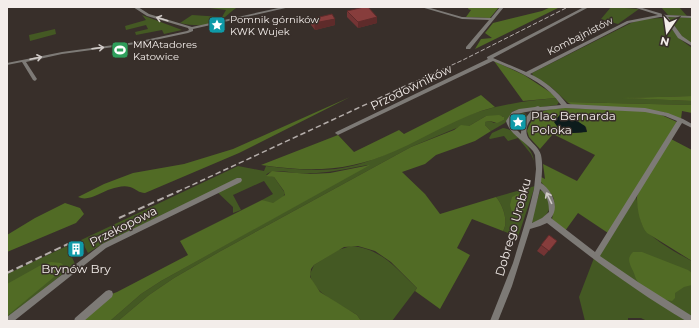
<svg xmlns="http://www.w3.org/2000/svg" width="699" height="328" viewBox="0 0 699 328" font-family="Montserrat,sans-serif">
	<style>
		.green { fill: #445923 }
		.forest { fill: #516b25; fill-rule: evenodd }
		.water { fill: #0d1c1c }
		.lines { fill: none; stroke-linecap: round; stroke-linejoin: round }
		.minor { fill: #7d7a76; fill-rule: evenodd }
		.rail-far2 { stroke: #b4adaa; stroke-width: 1; stroke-dasharray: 4.5 2; stroke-linecap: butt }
		.rail-far1 { stroke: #b4adaa; stroke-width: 1.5; stroke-dasharray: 5.5 3; stroke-linecap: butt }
		.rail { stroke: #b4adaa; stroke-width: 2; stroke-dasharray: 7 3.5; stroke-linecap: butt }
		.wall { fill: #743434 }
		.shaded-wall { fill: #5e2b2a }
		.building { fill: #873d3c; stroke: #5e2b2a }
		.oneway { stroke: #d0cac7 }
		.labels { text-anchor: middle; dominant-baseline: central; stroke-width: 3; stroke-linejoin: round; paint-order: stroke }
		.far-poi-label { font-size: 10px; fill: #f3edea; stroke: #382f2a; text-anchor: start }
		.far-street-label { font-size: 10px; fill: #f3edea; stroke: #382f2a }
		.street-label { font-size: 12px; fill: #f3edea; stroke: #382f2a }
		.poi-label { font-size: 12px; fill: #f3edea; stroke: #382f2a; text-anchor: start }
	</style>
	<rect width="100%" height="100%" fill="#382f2a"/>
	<path class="green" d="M214,7H238C232,10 227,16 221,20C208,27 194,26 180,23L192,15L222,17L226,10L210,8Z
		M611,7L639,9L618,24L601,19Z
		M661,7H679L687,16L668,15Z
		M142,15L182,30L164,34L162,30L136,35L135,32L148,29L146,25L126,30L125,26L146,20Z
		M668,17L692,18V44L684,39Z
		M663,18L680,39L692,48V96L629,98L692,101V105L567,102L551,87L533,76L532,73L631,23L642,19Z
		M55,29L56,34L30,41L29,35Z
		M556,98L559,102L557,105L513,111L505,123L491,131L485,125V122L490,121L494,123L504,120L503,116H486L469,126L459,127L411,147L219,252L174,278L149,295L118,321H110L141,294L161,281L368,165C344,169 321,175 296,173C287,172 272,168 266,175L274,177L285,193C282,203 270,206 262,200L273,194L264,181L233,195L241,210L233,213V207L215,190L102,244L88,253L81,240L238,166L264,171L266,166C292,169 317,172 342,168C383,161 416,138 453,121C486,107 521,101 556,98Z
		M522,112L526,114L527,117L520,128H514L511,121L515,115Z
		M503,128C516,129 533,149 534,161L531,154L518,138L508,141L504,136L490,139L489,138L492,133Z
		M535,186L518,237L503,231C509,222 503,205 496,197Z
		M542,190C555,207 550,214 534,224L531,221L540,191Z
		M636,197C639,207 639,215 642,224C647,237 680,255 692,261V321H647L641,318H628V321H585L579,297L594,258L597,260Z
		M67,246L75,264L7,319V274Z
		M351,246C383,249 395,268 417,288L392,321H361L357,315C342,305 312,293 310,274L314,265L338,250Z"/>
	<path class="forest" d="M469,7H499L490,18L466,17L471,10L468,9Z
		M551,7H560L475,49L481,39L492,38L485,33L493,23L542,11Z
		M494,61L524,75L556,96V98L523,101Z
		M481,95L495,107C459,116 429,136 395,151C349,172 310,172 261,165L338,135L354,152L399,130L404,134Z
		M692,96V101L622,98Z
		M350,97L239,153L145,193C139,193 136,189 130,187C124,185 117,187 111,189C101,192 89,202 78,197L104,184L133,173L184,164L233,149Z
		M567,102L692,105V113L682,111L681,119L663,112L572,105Z
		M564,108L648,111L657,113L677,122L608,233L578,213L565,231L552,219C556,197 556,199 541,182V177L545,179L543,164L577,181L595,155L553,134L540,149L529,137L527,131C535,110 543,110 564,108ZM571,116L575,121L586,127L587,131C578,134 565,134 557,127L556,118Z
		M499,115L504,117V120L497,123L490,121L485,122V125L491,131L475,141L436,155L425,164L402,172L425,194L440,214L496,197C503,205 509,222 503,231L472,219L457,248L470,255L440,309L415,291L417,288L391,262L375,251L358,246L344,247L314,265L311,269L310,277L320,292L357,315L361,321H118L149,295L174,278L219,252L411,147L454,130L461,125L469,126L486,116Z
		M671,139L692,150V261L647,233C640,225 637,209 637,198C636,192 666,148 671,139Z
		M370,165L161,281L141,294L110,321H79L109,295L117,292L188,255L180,241L262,200L273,203L285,195L284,191L274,177L266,176L272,171L310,174L330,173Z
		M518,194L523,197L525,200L523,213L520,215L512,212L510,205L512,197Z
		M65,203L80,208L84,214L76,223L7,252V235L35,218Z
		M633,252H642L688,270L692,273V285L684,287L675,293V298L672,301C662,300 646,291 639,283C635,279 635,274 632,269C629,262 627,258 633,252Z
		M51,262L61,263L63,265L60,272L7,316V284L41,265Z"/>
	<path class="water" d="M562,112C568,113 578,122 585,126L587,132L572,133L559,129L554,122Z"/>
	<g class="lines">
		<path class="minor" d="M133,7H138L149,14L192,27L283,7H290L193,29V31L188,33L136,44L62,54L26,62L37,79L35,81L33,80L22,62L7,65V63L62,52L136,42L187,31L189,30L188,28L147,16Z
			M421,7H427L462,17L491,18L500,7H504L470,49H466V47L489,20L462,19Z
			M584,7H589L493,58L526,72L627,21L658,15L633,7H639L666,15L692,16V18L668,17L682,36L692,43V46L678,38L664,17H660L629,23L530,74C545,81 557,91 567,104L645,108L668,113L683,119L692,124V128L682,123L600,256L638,282L692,316V321H686C637,292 591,258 547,223L540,226L530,229L512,286L498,321H490L513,263L528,213L534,189L536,169L535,155L533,151C525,141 510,135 506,121L512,112L519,109L535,107L538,106L540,107L561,105C546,82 517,71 493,61L340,134L338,135L335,133L336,132L488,59L487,58V57ZM565,108L645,112L665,116L677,121L595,252L551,218C560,207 552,190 541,183C542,174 543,164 541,155C539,148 534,145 530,140C521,130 531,118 538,111ZM531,111C525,118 521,125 521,134L515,128L512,121C518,112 521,113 531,111ZM540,189C547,195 549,202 549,212L542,218L532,223Z
			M679,7H684L682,8Z
			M237,178H241L242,180L241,182L106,248L14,321H7V317L102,244Z
			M109,290L112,291L113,294L112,297L84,321H74L75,318L106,291Z"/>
		<path class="rail-far2" d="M410,84L463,60L568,7"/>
		<path class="rail-far1" d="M177,192L412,83"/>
		<path class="rail" d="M119,218L179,191
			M7,273L68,244"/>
	</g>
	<path class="wall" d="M347,11L377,17V23L358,28L347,17Z
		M311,19L335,25L315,30L311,25Z
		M549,235L557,241L544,256L537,251Z"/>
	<path class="shaded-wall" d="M377,17V23L358,28V22Z
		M335,19V25L315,30L314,23Z
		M74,241L78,245L79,249L75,251L71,247Z"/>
	<path class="building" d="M364,7H368L377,17L358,22L347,11Z
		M332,14L335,19L314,23L311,19Z
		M549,235L557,241L549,251L541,245Z
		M74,241L75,246L71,247L70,243Z"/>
	<defs><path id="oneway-shaft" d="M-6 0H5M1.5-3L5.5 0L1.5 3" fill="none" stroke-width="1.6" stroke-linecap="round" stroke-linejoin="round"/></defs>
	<g class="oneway">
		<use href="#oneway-shaft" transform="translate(162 19) rotate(-163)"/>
		<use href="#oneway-shaft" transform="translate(98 48) rotate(-7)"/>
		<use href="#oneway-shaft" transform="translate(36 58) rotate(-12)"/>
		<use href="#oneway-shaft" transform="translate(549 198) rotate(-116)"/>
	</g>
	<defs>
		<g id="sight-square" transform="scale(0.9)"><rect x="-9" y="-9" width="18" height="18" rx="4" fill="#0f9aa8" stroke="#382f2a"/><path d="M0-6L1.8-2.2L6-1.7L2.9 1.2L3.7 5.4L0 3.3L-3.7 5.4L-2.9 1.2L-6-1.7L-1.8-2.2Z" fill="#fff"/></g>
		<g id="stadium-square" transform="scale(0.9)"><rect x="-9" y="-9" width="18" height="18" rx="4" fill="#2e9e5b" stroke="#382f2a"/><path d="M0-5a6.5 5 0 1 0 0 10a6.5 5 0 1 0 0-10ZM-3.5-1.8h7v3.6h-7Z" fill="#fff"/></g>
		<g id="building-square" transform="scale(0.9)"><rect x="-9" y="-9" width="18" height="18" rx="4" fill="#0f9aa8" stroke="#382f2a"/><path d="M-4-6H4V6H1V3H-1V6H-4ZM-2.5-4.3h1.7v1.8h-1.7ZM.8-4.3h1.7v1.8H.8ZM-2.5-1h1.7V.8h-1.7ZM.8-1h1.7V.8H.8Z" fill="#fff"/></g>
	</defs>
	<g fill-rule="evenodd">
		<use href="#sight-square" x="217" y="25"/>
		<use href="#stadium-square" x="120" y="50"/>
		<use href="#sight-square" x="518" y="122"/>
		<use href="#building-square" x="76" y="249"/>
	</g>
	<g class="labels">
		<g class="far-poi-label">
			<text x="230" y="19">Pomnik górników<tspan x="230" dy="12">KWK Wujek</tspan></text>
			<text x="133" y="44">MMAtadores<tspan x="133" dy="12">Katowice</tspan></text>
		</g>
		<g class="far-street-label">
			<text transform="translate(580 36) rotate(-27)">Kombajnistów</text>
		</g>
		<g class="street-label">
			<text transform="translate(411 87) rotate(-26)">Przodowników</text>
			<text transform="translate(123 226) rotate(-27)">Przekopowa</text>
			<text transform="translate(513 227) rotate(-74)">Dobrego Urobku</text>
		</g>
		<g class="poi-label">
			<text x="531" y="115">Plac Bernarda<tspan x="531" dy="14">Poloka</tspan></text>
			<text x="76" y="268" text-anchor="middle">Brynów Bry</text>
		</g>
	</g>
	<rect width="699" height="328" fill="none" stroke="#f3edea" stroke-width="16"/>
	<g transform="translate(667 32) rotate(193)" stroke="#382f2a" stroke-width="3" paint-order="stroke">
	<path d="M0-3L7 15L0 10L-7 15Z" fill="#f3edea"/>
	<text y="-6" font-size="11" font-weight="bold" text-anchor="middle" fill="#f3edea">N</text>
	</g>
</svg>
